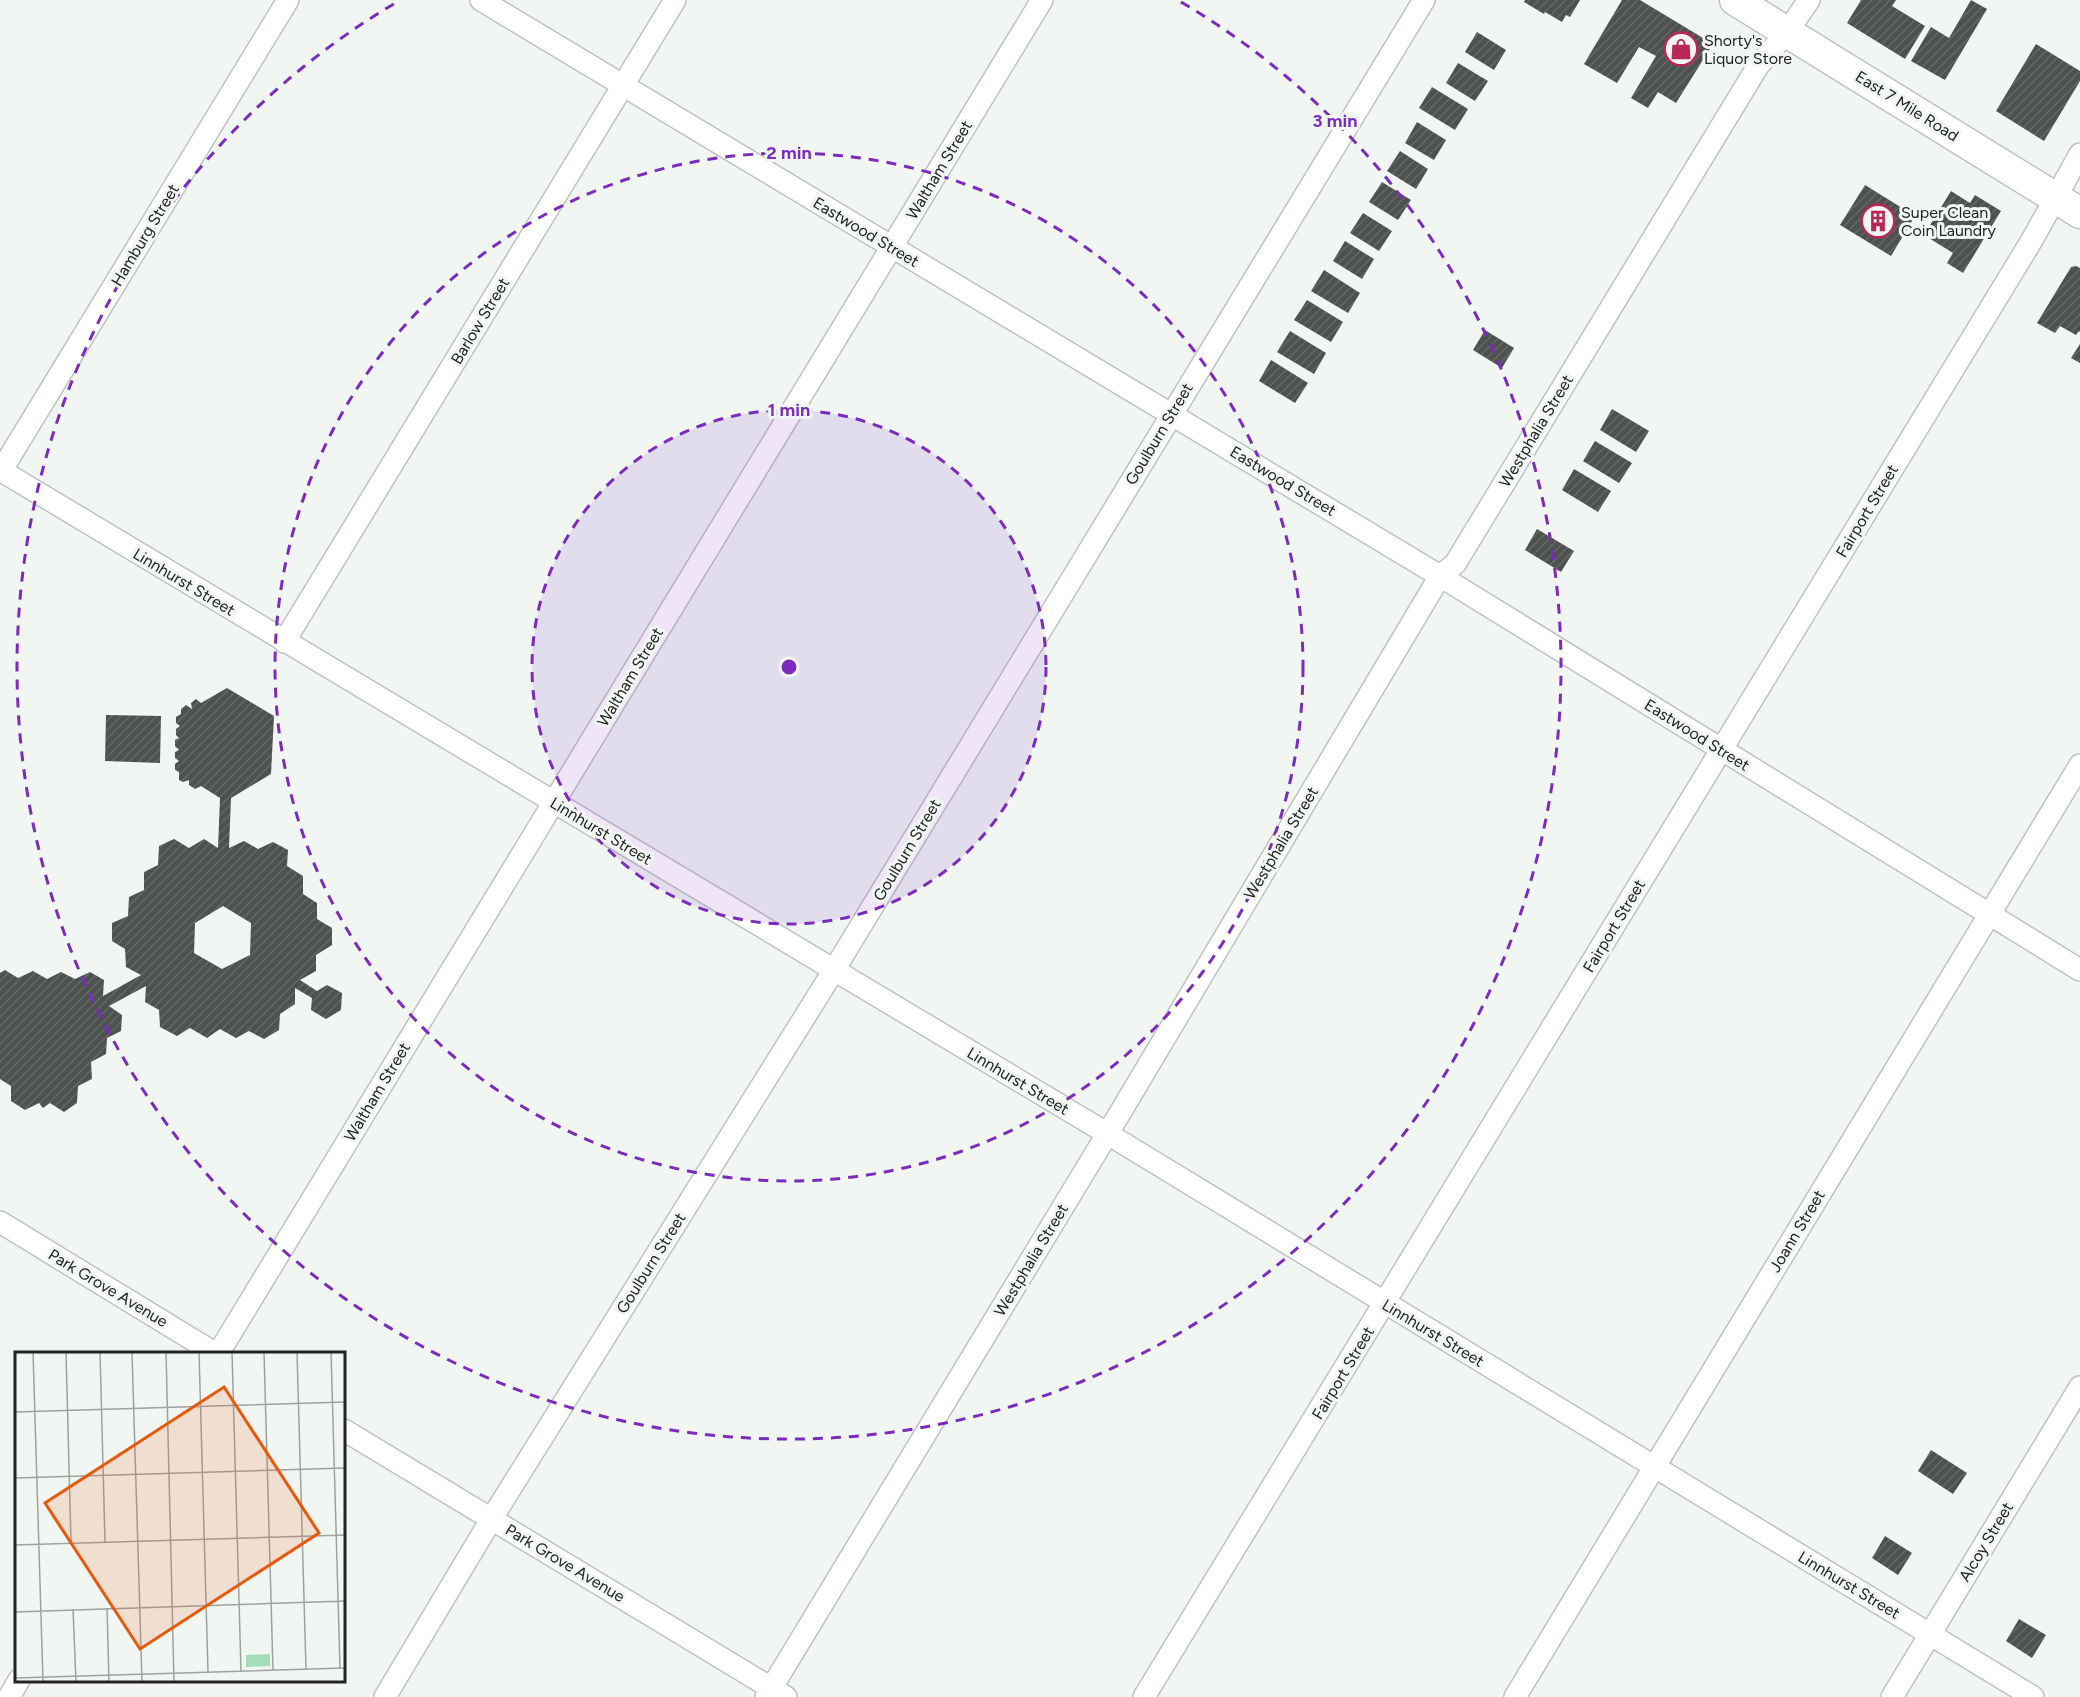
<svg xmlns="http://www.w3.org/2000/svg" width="2080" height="1697" viewBox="0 0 2080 1697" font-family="Figtree,sans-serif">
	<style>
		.building { fill: url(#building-hatch); fill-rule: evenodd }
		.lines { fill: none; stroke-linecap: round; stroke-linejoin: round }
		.street-casing { stroke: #bfc3c0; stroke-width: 24 }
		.secondary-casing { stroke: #bfc3c0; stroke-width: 33 }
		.street { stroke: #fff; stroke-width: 21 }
		.secondary { stroke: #fff; stroke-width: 30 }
		.ring { fill: none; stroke: #7b2cbf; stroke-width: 3; stroke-dasharray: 10 8 }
		.labels { text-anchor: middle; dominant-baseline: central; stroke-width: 6; stroke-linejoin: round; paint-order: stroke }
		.poi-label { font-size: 16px; fill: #222322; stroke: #f1f6f3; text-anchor: start }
		.street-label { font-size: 16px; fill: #222322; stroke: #f1f6f3 }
		.inset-road { fill: none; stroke: #9ea29f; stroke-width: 1.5 }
		.view { fill: #e8590c; fill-opacity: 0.15; stroke: #e8590c; stroke-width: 3 }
		.inset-edge { fill: none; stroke: #222322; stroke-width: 3 }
		.centre { fill: #7b2cbf; stroke: #f1f6f3; stroke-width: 3 }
		.ring-label { font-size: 18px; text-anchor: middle; font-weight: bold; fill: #7b2cbf; stroke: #f1f6f3; stroke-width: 6; stroke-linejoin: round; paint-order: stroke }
	</style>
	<defs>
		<pattern id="building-hatch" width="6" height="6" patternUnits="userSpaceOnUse" patternTransform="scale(1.5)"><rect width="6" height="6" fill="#4e524f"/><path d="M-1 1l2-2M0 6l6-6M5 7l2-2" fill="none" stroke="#646765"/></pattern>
	</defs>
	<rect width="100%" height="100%" fill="#f1f6f3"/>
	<path class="building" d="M1525,0H1580L1570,17L1566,15L1562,22L1545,12L1544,14L1524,2Z
		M1622,0H1640L1713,44L1676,103L1658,92L1648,108L1631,98L1656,56L1639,47L1617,83L1584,64Z
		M1861,0H1896L1892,6L1925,26L1905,59L1847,23Z
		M1971,0L1987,9L1945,80L1911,61L1931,27L1949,38Z
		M1477,32L1506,50L1494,70L1465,52Z
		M2036,44L2080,71V81L2044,141L1996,111Z
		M1458,63L1488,81L1475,101L1446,83Z
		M1432,87L1468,109L1455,130L1419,108Z
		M1417,122L1446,140L1434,160L1405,143Z
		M1400,151L1428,169L1416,189L1387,171Z
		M1382,182L1411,200L1398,220L1369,202Z
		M1865,185L1915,216L1891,256L1840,225Z
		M1951,191L1970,203L1975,195L2001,211L1963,273L1947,263L1953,253L1924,235Z
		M1363,213L1392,231L1379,251L1350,233Z
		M1345,241L1374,259L1362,279L1333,261Z
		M2076,266L2080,268V332L2079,331L2076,335L2060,326L2055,333L2037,323L2071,267Z
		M1324,270L1360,293L1348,313L1311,291Z
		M1307,300L1343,322L1331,342L1294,320Z
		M1485,330L1514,348L1502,368L1473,350Z
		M1290,331L1326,353L1314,374L1277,352Z
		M2080,344V363L2071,358Z
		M1271,360L1308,383L1295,403L1259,381Z
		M1612,409L1649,431L1636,452L1600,430Z
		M1595,441L1632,463L1619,483L1583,461Z
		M1574,469L1611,491L1598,512L1562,490Z
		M1537,529L1574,551L1561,572L1525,550Z
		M227,688L274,716L271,774L231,798L229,848L244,841L258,849L273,842L288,850L287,866L303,876V894L317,903V919L332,928V945L316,955V971L300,980L317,991L327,985L342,993L341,1010L326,1019L311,1010L312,998L295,988V1004L280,1014L279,1030L264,1039L249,1031L236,1038L220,1029L207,1038L190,1028L177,1036L160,1027L159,1010L145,1002L146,986L109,1006L122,1015L121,1031L107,1038L106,1054L91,1062L92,1079L78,1086L77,1103L64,1112L50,1103L43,1108L39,1103L25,1110L11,1101V1086L0,1079V973L5,970L18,978L33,971L47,979L61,972L75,979L90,972L104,980L103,996L141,975L126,967L125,949L112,941V923L128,916L129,897L144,890V872L158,865L159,846L174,839L189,848L204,839L218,848L220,798L201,786L195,789L189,785V780L183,782L179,780V772L175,770V764L179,761L175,758V752L179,750L175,746V740L179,738L176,735V729L180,726L176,723V717L181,714V709L186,705L192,709L191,703L196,699L201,703ZM223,906L251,923L250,955L222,969L194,953L195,923Z
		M106,715L161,716L160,763L105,761Z
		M1931,1450L1967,1473L1953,1494L1918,1471Z
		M1885,1536L1912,1553L1898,1575L1872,1558Z
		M2019,1619L2046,1635L2032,1658L2006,1641Z"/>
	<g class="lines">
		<g class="street-casing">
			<path id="street" d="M481,0L1440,576L2080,970
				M0,470L1108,1134L2033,1697
				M1,471L288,0
				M284,642L675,0
				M0,1222L216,1354
				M218,1354L1042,0
				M344,1430L786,1697
				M9,1697L19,1680
				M385,1697L492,1518L834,970L1424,0
				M766,1697L1120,1113L1440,576L1455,564L1758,66L1787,32L1809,0
				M1144,1697L2032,240L2080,154
				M1515,1697L2080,765
				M1892,1697L2080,1387"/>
		</g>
		<g class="secondary-casing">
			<path id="secondary" d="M1735,0L2080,213"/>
		</g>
		<use href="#street" class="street"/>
		<use href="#secondary" class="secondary"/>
	</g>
	<circle cx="789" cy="667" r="257" fill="#7b2cbf" fill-opacity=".12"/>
	<g class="ring">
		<circle cx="789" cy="667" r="257"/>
		<circle cx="789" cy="667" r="514"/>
		<path d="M1181 2A772 772 0 1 1 397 2"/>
	</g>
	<defs>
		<g id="shop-ring" transform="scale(1.725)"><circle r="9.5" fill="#f1f6f3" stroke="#b72858" stroke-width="1.5"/><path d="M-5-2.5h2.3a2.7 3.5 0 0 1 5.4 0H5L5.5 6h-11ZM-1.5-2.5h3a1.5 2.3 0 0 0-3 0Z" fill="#b72858"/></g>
		<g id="building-ring" transform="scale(1.725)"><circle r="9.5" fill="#f1f6f3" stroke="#b72858" stroke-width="1.5"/><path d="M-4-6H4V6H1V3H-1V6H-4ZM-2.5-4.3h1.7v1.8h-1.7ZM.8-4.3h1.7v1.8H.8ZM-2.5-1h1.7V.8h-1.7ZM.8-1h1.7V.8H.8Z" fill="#b72858"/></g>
	</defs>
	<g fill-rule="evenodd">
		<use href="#shop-ring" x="1681" y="49"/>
		<use href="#building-ring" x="1878" y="221"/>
	</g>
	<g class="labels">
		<g class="poi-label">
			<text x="1704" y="40">Shorty's<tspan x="1704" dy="18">Liquor Store</tspan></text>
			<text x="1901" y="212">Super Clean<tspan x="1901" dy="18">Coin Laundry</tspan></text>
		</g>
		<g class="street-label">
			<text transform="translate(1907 106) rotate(32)">East 7 Mile Road</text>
			<text transform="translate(939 170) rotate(-59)">Waltham Street</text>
			<text transform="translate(866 232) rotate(31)">Eastwood Street</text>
			<text transform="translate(145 235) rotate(-59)">Hamburg Street</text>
			<text transform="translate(480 321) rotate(-59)">Barlow Street</text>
			<text transform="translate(1536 431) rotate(-59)">Westphalia Street</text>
			<text transform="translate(1159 434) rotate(-59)">Goulburn Street</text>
			<text transform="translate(1283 481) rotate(31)">Eastwood Street</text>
			<text transform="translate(1867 511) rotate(-59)">Fairport Street</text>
			<text transform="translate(184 582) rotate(31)">Linnhurst Street</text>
			<text transform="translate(630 677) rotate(-59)">Waltham Street</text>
			<text transform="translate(1697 735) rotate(32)">Eastwood Street</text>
			<text transform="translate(601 831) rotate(31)">Linnhurst Street</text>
			<text transform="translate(1281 843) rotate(-59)">Westphalia Street</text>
			<text transform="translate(907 850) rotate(-59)">Goulburn Street</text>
			<text transform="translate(1614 926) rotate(-59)">Fairport Street</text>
			<text transform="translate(1018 1081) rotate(31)">Linnhurst Street</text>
			<text transform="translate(377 1092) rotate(-59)">Waltham Street</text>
			<text transform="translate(1797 1231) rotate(-59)">Joann Street</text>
			<text transform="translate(1031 1260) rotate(-59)">Westphalia Street</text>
			<text transform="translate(651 1263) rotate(-58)">Goulburn Street</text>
			<text transform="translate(108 1288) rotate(31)">Park Grove Avenue</text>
			<text transform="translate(1433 1333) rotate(31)">Linnhurst Street</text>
			<text transform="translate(1343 1373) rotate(-59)">Fairport Street</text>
			<text transform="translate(1986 1542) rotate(-59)">Alcoy Street</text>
			<text transform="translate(565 1563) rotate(31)">Park Grove Avenue</text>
			<text transform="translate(1849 1585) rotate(31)">Linnhurst Street</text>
		</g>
	</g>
	<g transform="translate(15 1352)">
		<rect width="330" height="330" fill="#f1f6f3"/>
		<path d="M255,302V314L231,315V303Z" fill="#a4ddb9"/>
		<path class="inset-road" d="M18,0L28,330M51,0L56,191M85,0L90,190M117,0L127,330M151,0L159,330M184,0L193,320M217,0L226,319M249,0L258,318M282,0L291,317M316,0L325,316M0,60L330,50M0,126L330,116M0,193L330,183M92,256L94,330M58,257L61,330M0,260L330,249M0,326L330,316"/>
		<path class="view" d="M209,35L304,181L125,297L30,151Z"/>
		<rect width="330" height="330" class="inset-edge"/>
	</g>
	<circle cx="789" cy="667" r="9" class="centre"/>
	<g class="ring-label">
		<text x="1335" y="127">3 min</text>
		<text x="789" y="159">2 min</text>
		<text x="789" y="416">1 min</text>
	</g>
</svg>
